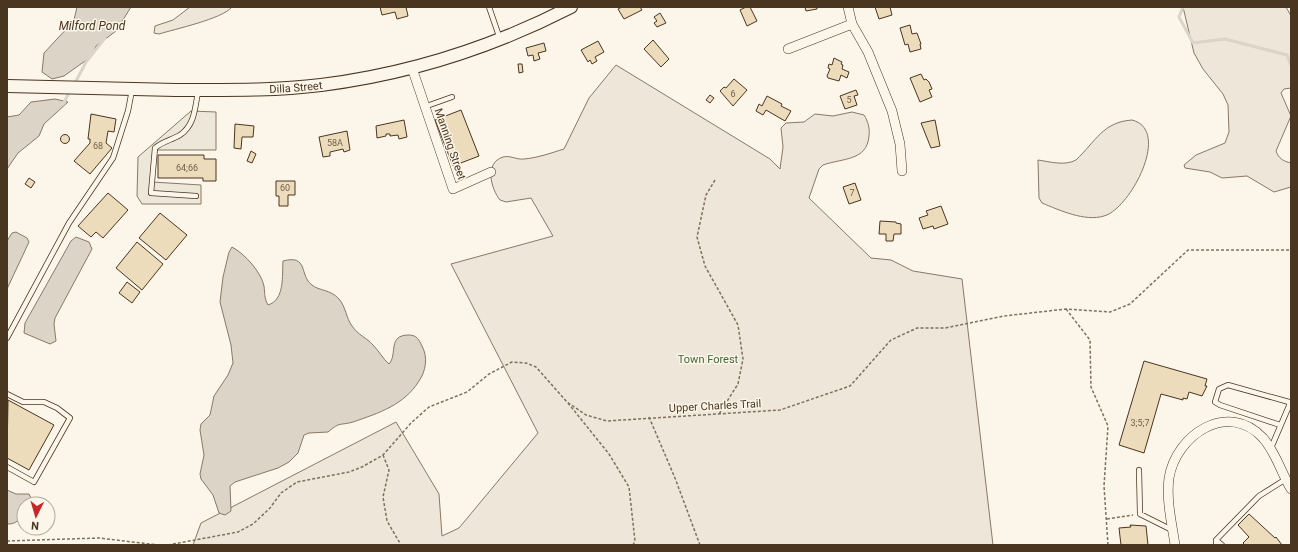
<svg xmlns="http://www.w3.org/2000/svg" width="1298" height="552" viewBox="0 0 1298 552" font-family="Roboto,sans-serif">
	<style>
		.green { fill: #ede6d9; stroke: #887966 }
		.parking { fill: #ede7d9; stroke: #887966 }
		.water { fill: #dcd4c6; stroke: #887966 }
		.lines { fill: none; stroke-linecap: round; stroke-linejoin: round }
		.stream { stroke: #dcd4c6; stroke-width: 3 }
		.building { fill: #ecdcbc; stroke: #4a3520 }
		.service-casing { stroke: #4a3520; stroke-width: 6 }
		.minor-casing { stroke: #4a3520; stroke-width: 10 }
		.secondary-casing { stroke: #4a3520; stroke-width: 14 }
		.path { stroke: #7f6f5c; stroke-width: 1.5; stroke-dasharray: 3 2; stroke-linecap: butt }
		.service { stroke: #fbf6e9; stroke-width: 4.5 }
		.minor { stroke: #fbf6e9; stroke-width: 9 }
		.secondary { stroke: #fbf6e9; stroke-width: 12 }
		.labels { text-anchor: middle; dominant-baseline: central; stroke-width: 3; stroke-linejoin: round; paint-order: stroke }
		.number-label { font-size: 9px; fill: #725f47 }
		.street-label { font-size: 11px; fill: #4a3520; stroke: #fbf6e9 }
		.park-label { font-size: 11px; fill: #436837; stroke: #fbf6e9 }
		.water-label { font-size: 12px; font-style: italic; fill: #4a3520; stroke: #fbf6e9 }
	</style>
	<rect width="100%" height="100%" fill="#fbf6e9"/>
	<path class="green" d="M190,7H232C222,19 175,29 159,34L154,33L155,26L173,20Z
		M1183,7H1286L1291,16V88L1284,89L1281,93L1291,116L1276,151C1279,159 1283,161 1291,163V187L1274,192L1247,176L1222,178L1210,172L1185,168L1184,165L1196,155L1225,143L1229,132L1228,105L1223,94L1203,69L1194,53Z
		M616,65L770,159L780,169L783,147L781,128L786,123L804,122L815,114L833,116L852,112L864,115C868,121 870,129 869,136C867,161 843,158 823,165L819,169L809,198L871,258L891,260L913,271L962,279L993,545H193L201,523L396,422L439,494L442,536L459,528L538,433L451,264L553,236L531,198L506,202L500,200C491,189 484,163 503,157C510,155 517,160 524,159C537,158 551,153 564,149L589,98Z
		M1132,120C1172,130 1130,209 1104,216C1085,222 1059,210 1042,203L1039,198L1038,160C1051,162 1065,166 1076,160C1096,141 1103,122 1132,120Z"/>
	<path class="parking" d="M191,111L216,112V150H155L152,182L201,185V204H142L137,196L138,157Z"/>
	<path class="water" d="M77,7H131L116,31L96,46L94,52L85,61L64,76L52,79L42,72L44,53L70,25L74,20Z
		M55,99L68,102L44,124L39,136L18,153L7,169V117L19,115L31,102Z
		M16,232L27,238L29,242L7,289V241L12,233Z
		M76,237L89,242L92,249L55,318L54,324L56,341L50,344L24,333L25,323L71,241Z
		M232,247C245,254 261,272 264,286C265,293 264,298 268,305C285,300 282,275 283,261C309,254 299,276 312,285C319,291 330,289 339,299C346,307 346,318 352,326C358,335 367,338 373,345C379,351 383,359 389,364C398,354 387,335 409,335C417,335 419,340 422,346C428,357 426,371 419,381C404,405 379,413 353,422C339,426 341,421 328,432L309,433L304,435L298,453L289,462L278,468L235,482L230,486L231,511L225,515L219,513L213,495L201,479L200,474L204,455L200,430L201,424L210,415L214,396L228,375L233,363L231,345L220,302L223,277L229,252Z
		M7,490L16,494H29L31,498L29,504H24C24,514 19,525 7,524Z"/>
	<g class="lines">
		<path class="stream" d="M1183,7L1179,17L1193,43L1225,39L1287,55L1291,65
			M74,85L86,62L105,38
			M63,104L70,91"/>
	</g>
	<path class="building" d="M380,7H406L408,16L397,19L395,12L382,15Z
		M622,7H640L642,10L624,19L618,9Z
		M746,7H750L757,21L747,26L740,10Z
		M805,7H817V9L806,11Z
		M875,7H890L892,15L879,19Z
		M660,13L666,23L657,27L654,23L657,21L654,17Z
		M910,25L912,34L917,33L921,44H920L921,49L910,52L908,44L905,45L900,28Z
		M653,40L669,59L661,67L644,49Z
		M598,41L604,52L595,57L597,61L592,64L590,60L588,62L581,50Z
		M544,43L546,51L538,53L540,59L534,61L533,55L528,56L526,48Z
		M834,58L842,62L841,64L843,65L842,69L849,72L847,78L841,75L839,81L828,78L827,76L830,69L828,68L829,64L832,65Z
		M518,64H522L523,72L519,73Z
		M921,74L924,80L926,79L929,82L932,89L929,90L932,97L920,102L910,78Z
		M734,79L747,90L733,106L720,91L724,87L726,88Z
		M856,90L858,95L854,96L857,105L845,109L840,96Z
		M710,95L714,98L710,103L706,100Z
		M767,96L782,104L781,106L791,111L785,121L766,110L763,115L756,111L759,104L762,106Z
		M461,110L479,156L453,166L435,120Z
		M91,114L116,119L114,132L108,131L106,143L112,148L90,174L74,161L90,143V139H88Z
		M404,120L407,137L399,139L398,135L390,136V134H386V136L377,138L376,126Z
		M935,120L940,146L931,148L921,123Z
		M235,124L254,126L253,137H242L241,149L234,148Z
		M347,131L350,150L344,152L343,149L330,152V156L323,157L319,137Z
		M60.5 139a4.5 4.5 0 1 1 9 0a4.5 4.5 0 1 1-9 0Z
		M251,151L256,154L252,163L247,161Z
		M158,155H204V159H216V181H203V178H158Z
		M29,178L35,182L31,188L25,184Z
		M276,181H295V195H288V206H279V196H276Z
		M855,183L861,200L849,204L843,187Z
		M108,193L128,210L103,238L96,232L91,237L78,226Z
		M941,206L948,224L934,229L933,226L923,229L919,218L928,215L926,211Z
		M160,213L187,235L166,260L139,238Z
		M880,221L896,222V223L901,224V234H894L893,241H886V234H879Z
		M137,242L163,264L142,290L116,268Z
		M127,282L140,292L132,303L119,293Z
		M1144,361L1207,379L1205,386H1207L1202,396L1189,392L1187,399L1183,398V400L1161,394L1144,453L1119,445Z
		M8,400L54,425L29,470L7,458Z
		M1249,514L1275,538L1276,537L1282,545H1245L1243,543L1249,537L1238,525Z
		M1130,525L1146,526L1148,545H1121L1119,528L1131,527Z"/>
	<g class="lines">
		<g class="service-casing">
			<path id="service" d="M489,7L500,39
				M424,107L452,97
				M196,196L151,193L155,148C163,141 172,140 180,135C195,125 195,107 198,92
				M7,338L69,223L113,158L128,111L132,90
				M7,394L23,402H44L57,408L70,418L34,482L7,467
				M1271,448L1289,406V402L1228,385L1219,389L1215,402L1220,405L1280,425
				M1139,470L1140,514L1172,530
				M1216,540L1222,545
				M1216,545V540L1259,496L1286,479"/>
		</g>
		<g class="minor-casing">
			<path id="minor" d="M848,7L852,24L868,52L892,111L900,144L902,171
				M788,49L852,24
				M412,68L453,189L491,172
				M1175,545C1172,524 1166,500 1169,478C1176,435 1228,400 1263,438C1276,453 1281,472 1291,489"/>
		</g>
		<g class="secondary-casing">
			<g id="secondary">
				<path id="s1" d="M7,86C63,87 120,89 176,90C224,90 273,91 321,85C409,74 493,47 571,7"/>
			</g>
		</g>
		<path class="path" d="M715,180L706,195L697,237L705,266L738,325L743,359L738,384L719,414
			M1066,309L1090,340L1091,387L1108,426L1104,486L1108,545
			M568,403L609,454L629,487L635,541L633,545
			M649,417L675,478L700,545
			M383,455L389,470L383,497L387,521L401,545
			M1107,519L1133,515
			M7,541L99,538L158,545
			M168,545L238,532L253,524L270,508L281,493L297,482L349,472L362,467L383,455L411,423L429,407L467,392L489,374L512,362L526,363L536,367L567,402L586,415L607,421L780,410L850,386L891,340L917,328H945L1004,316L1066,309L1110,312L1130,304L1188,250H1291"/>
		<use href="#service" class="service"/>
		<use href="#minor" class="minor"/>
		<use href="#secondary" class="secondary"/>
	</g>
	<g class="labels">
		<g class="number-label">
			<text x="733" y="94">6</text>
			<text x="849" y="100">5</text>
			<text x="335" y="143">58A</text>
			<text x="98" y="146">68</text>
			<text x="187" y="168">64;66</text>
			<text x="285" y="188">60</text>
			<text x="852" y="193">7</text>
			<text x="1140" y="423">3;5;7</text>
		</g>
		<g class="street-label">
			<text stroke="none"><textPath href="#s1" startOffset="289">Dilla Street</textPath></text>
			<text transform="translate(450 144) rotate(71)">Manning Street</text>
			<text transform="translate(715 406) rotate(-3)">Upper Charles Trail</text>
		</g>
		<g class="park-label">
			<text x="708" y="359">Town Forest</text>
		</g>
		<g class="water-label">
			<text x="92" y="26">Milford Pond</text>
		</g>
	</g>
	<rect width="1298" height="552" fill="none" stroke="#4a3520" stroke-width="16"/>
	<g transform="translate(36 516) rotate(185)"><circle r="19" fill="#fbf6e9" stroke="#b4a999"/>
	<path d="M0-3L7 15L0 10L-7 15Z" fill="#c62828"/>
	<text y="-6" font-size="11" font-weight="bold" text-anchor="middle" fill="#4a3520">N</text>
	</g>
</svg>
